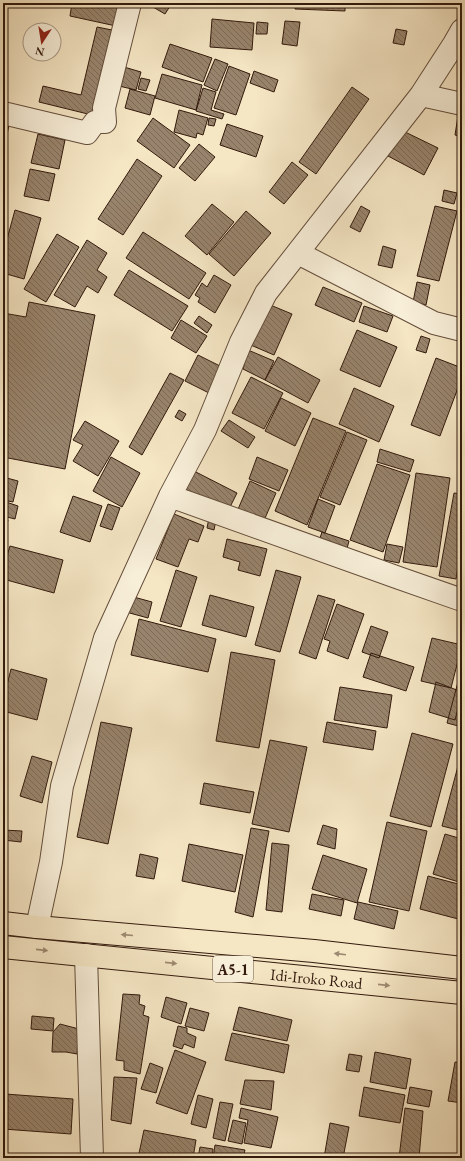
<svg xmlns="http://www.w3.org/2000/svg" width="465" height="1161" viewBox="0 0 465 1161" font-family="'EB Garamond',serif">
	<style>
		.building { fill: url(#building-back-hatch); stroke: #331a0d }
		.lines { fill: none; stroke-linecap: round; stroke-linejoin: round }
		.street-casing { stroke: #644d3b; stroke-width: 24 }
		.highway-casing { stroke: #331a0d; stroke-width: 24 }
		.street { stroke: #f8efd9; stroke-width: 22 }
		.highway { stroke: #f5e6c4; stroke-width: 22 }
		.oneway { fill: #9e8a72 }
		.labels { text-anchor: middle; dominant-baseline: central; stroke-width: 3; stroke-linejoin: round; paint-order: stroke }
		.shield { fill: #f8efd9; stroke: #6e5a4a; stroke-width: 1 }
		.shield-label { font-size: 15px; font-weight: bold; fill: #331a0d }
		.street-label { font-size: 16px; fill: #331a0d; stroke: #f8efd9 }
	</style>
	<defs>
		<pattern id="building-back-hatch" width="6" height="6" patternUnits="userSpaceOnUse"><rect width="6" height="6" fill="#98846c"/><path d="M-1 5l2 2M0 0l6 6M5-1l2 2" fill="none" stroke="#7d6b57"/></pattern>
	</defs>
	<rect width="100%" height="100%" fill="#f5e6c4"/>
	<filter id="stains"><feTurbulence type="fractalNoise" baseFrequency=".005" numOctaves="4"/><feColorMatrix values="0 0 0 0 .2 0 0 0 0 .09 0 0 0 0 .02 0 0 0 .5 -.17"/></filter>
	<radialGradient id="worn" r=".72"><stop offset=".6" stop-color="#630" stop-opacity="0"/><stop offset="1" stop-color="#630" stop-opacity=".3"/></radialGradient>
	<path class="building" d="M72,3H120L116,26L70,16Z
		M146,3H172L165,14Z
		M295,3H345V11L295,9Z
		M212,19L254,23L252,50L210,47Z
		M285,21L300,22L297,46L282,44Z
		M257,22L268,23L267,34H256Z
		M97,27L112,30L92,115L39,102L43,86L81,95Z
		M396,29L407,31L404,45L393,43Z
		M170,44L212,58L203,82L162,67Z
		M215,59L228,64L217,91L204,85Z
		M229,66L250,74L236,115L214,108Z
		M124,67L141,72L136,90L119,86Z
		M254,71L278,80L274,92L250,83Z
		M162,74L202,85L196,110L155,98Z
		M141,78L150,80L146,91L138,89Z
		M352,87L369,99L316,174L299,162Z
		M203,88L216,92L211,110L224,114L222,119L196,111Z
		M130,89L155,96L150,115L125,108Z
		M179,110L208,118L203,135L197,133L196,138L174,132Z
		M458,116L462,117V137L455,135Z
		M153,118L190,145L174,168L137,141Z
		M209,118L216,119L214,126L208,125Z
		M3,119L10,120L4,149H3Z
		M227,124L263,136L256,157L220,145Z
		M401,130L438,148L424,175L388,156Z
		M38,134L65,140L59,169L31,163Z
		M199,144L215,157L195,181L179,168Z
		M137,159L162,176L123,235L98,219Z
		M292,162L308,175L284,204L269,192Z
		M30,169L55,174L49,201L24,196Z
		M444,190L457,193L454,204L442,201Z
		M212,204L234,222L207,255L185,236Z
		M361,206L370,211L360,232L350,227Z
		M435,206L457,211L439,281L417,276Z
		M15,210L41,218L24,279L3,273V254Z
		M246,211L271,233L234,276L209,254Z
		M143,232L206,273L189,299L126,258Z
		M57,234L79,247L46,302L24,289Z
		M87,240L107,253L97,270L107,277L98,293L87,286L75,307L54,295Z
		M383,246L396,250L392,268L378,265Z
		M129,270L188,306L172,331L114,295Z
		M214,275L231,285L215,313L198,302L200,298L195,295L202,283L207,287Z
		M417,282L430,285L426,305L413,302Z
		M323,287L362,303L354,322L315,305Z
		M29,302L95,315L65,469L3,457V313L26,317Z
		M263,302L292,314L274,355L246,343Z
		M364,306L393,316L387,332L359,322Z
		M199,316L212,325L207,333L194,323Z
		M181,320L207,336L196,353L171,338Z
		M357,330L397,347L380,387L340,370Z
		M421,336L430,339L426,353L416,350Z
		M248,350L274,361L265,380L243,369Z
		M198,355L224,368L211,394L185,381Z
		M278,357L320,380L308,403L265,380Z
		M436,358L462,368V377L440,436L411,425Z
		M170,373L184,380L142,455L129,447Z
		M251,377L283,393L264,429L232,413Z
		M462,384V400L457,398Z
		M354,388L394,406L379,442L339,424Z
		M281,398L311,413L295,446L265,431Z
		M179,410L186,414L182,421L175,417Z
		M313,418L346,431L307,525L275,511Z
		M229,420L255,437L248,448L221,431Z
		M85,421L119,441L98,476L73,461L83,445L73,440Z
		M347,432L367,440L340,505L320,497Z
		M380,449L414,460L410,472L377,462Z
		M111,457L140,473L122,507L93,491Z
		M257,457L288,470L279,491L249,479Z
		M377,464L410,475L383,552L350,540Z
		M190,469L237,493L228,511L181,487Z
		M416,473L450,478L437,567L403,562Z
		M3,477L18,481L13,502L3,500Z
		M250,481L276,493L262,525L236,514Z
		M454,493L462,494V544L456,579L439,576Z
		M73,496L102,506L90,542L60,532Z
		M318,499L335,506L325,533L308,527Z
		M3,501L18,506L15,519L3,516Z
		M108,504L120,508L112,530L100,526Z
		M174,514L204,526L198,542L189,539L178,567L156,559Z
		M209,518L216,520L214,530L207,528Z
		M3,519L8,520L3,538Z
		M322,532L349,541L345,556L317,547Z
		M227,539L267,549L260,576L238,570L240,562L223,557Z
		M387,544L403,547L399,563L384,560Z
		M10,546L63,560L54,593L3,579V569Z
		M176,570L197,577L181,627L160,621Z
		M276,570L301,577L280,652L255,645Z
		M210,595L254,607L246,637L202,625Z
		M318,595L335,600L316,659L299,653Z
		M130,596L152,602L148,618L126,612Z
		M337,604L364,614L348,659L327,651L330,641L324,639Z
		M139,619L216,639L208,672L131,655Z
		M371,626L388,632L379,658L362,652Z
		M432,638L462,645L451,688L421,681Z
		M231,652L275,660L259,748L216,741Z
		M371,653L414,667L406,691L363,677Z
		M462,667V727L447,723Z
		M11,669L47,679L37,720L3,711V701Z
		M436,682L462,692L455,720L429,712Z
		M340,687L392,695L387,728L334,720Z
		M101,722L132,728L108,844L77,837Z
		M327,722L376,731L373,750L323,742Z
		M412,733L453,744L431,827L390,816Z
		M270,740L307,747L289,832L252,824Z
		M462,751V831L442,826Z
		M32,756L52,762L42,803L20,796Z
		M204,783L254,792L250,813L200,804Z
		M387,822L427,831L409,911L369,902Z
		M323,825L337,829L335,849L317,844Z
		M251,828L269,831L253,917L235,912Z
		M3,830L22,831L21,842L3,840Z
		M445,834L462,839V883L433,874Z
		M272,843L289,845L282,912L266,910Z
		M189,844L243,855L235,892L182,881Z
		M140,854L158,858L154,879L136,876Z
		M323,855L367,869L357,903L312,889Z
		M428,876L462,885V920L420,909Z
		M312,894L344,900L341,916L309,909Z
		M358,902L398,911L394,929L354,919Z
		M123,994L140,995L139,1004L145,1006L143,1015L149,1017L140,1074L124,1070V1061L116,1060Z
		M166,997L187,1003L181,1024L161,1017Z
		M239,1007L292,1020L287,1041L233,1030Z
		M190,1008L209,1013L204,1031L185,1026Z
		M32,1016L54,1018L53,1031L31,1029Z
		M60,1024L79,1029L77,1054L66,1052H52L53,1032Z
		M178,1026L187,1028V1033L196,1037L194,1048L184,1044L182,1049L173,1046Z
		M232,1033L289,1045L284,1073L225,1060Z
		M175,1050L206,1062L187,1114L156,1103Z
		M375,1052L411,1059L406,1089L370,1082Z
		M349,1054L362,1056L359,1072L346,1070Z
		M455,1062L462,1063V1103L448,1101Z
		M150,1063L163,1068L156,1093L141,1089Z
		M114,1077L137,1078L131,1124L111,1120Z
		M245,1080L274,1081L271,1110L240,1104Z
		M364,1087L405,1095L400,1123L359,1116Z
		M410,1087L432,1091L429,1107L407,1103Z
		M5,1094L73,1099L71,1134L3,1129Z
		M198,1095L213,1099L206,1128L191,1124Z
		M220,1102L233,1104L225,1141L213,1138Z
		M241,1108L278,1117L271,1148L244,1143L248,1120L239,1118Z
		M405,1108L423,1111L419,1158H399Z
		M233,1120L246,1123L242,1144L228,1141Z
		M330,1123L349,1127L343,1158H324Z
		M144,1130L196,1140L193,1158H138Z
		M215,1145L245,1150L243,1158H213Z
		M200,1147L213,1149L212,1158H198Z
		M249,1154L266,1157L265,1158H248Z"/>
	<g class="lines">
		<g class="street-casing">
			<path id="street" d="M421,95L462,104
				M3,113L87,133L95,122H105L104,108L130,3
				M298,253L434,323L462,330
				M170,496L399,578L462,600
				M37,927L51,862L62,786L105,638L170,496L205,430L241,342L266,293L421,95L454,44L462,30
				M86,955L92,1158"/>
		</g>
		<g class="highway-casing">
			<g id="highway">
				<path d="M3,923L37,927L314,951L462,968"/>
				<path id="s1" d="M3,947L462,993"/>
			</g>
		</g>
		<use href="#street" class="street"/>
		<use href="#highway" class="highway"/>
	</g>
	<defs><path id="oneway-solid" d="M-6-.8H1V-3.2L6.5 0L1 3.2V.8H-6Z"/></defs>
	<g class="oneway">
		<use href="#oneway-solid" transform="translate(127 935) rotate(-175)"/>
		<use href="#oneway-solid" transform="translate(42 950) rotate(6)"/>
		<use href="#oneway-solid" transform="translate(340 954) rotate(-173)"/>
		<use href="#oneway-solid" transform="translate(171 963) rotate(6)"/>
		<use href="#oneway-solid" transform="translate(384 985) rotate(6)"/>
	</g>
	<g class="labels">
		<rect class="shield" x="213" y="956" width="40" height="26" rx="3"/>
		<g class="shield-label">
			<text x="233" y="969">A5-1</text>
		</g>
		<g class="street-label">
			<text stroke="none"><textPath href="#s1" startOffset="315">Idi-Iroko Road</textPath></text>
		</g>
	</g>
	<rect width="465" height="1161" fill="none" stroke="#f5e6c4" stroke-width="16"/>
	<rect x="4" y="4" width="457" height="1153" fill="none" stroke="#331a0d" stroke-width="2"/>
	<rect x="8" y="8" width="449" height="1145" fill="none" stroke="#331a0d"/>
	<g transform="translate(42 42) rotate(192)"><circle r="19" fill="#f8efd9" stroke="#a99a87"/>
	<path d="M0-3L7 15L0 10L-7 15Z" fill="#8f2418"/>
	<text y="-6" font-size="11" font-weight="bold" text-anchor="middle" fill="#331a0d">N</text>
	</g>
	<rect width="100%" height="100%" filter="url(#stains)"/>
	<rect width="100%" height="100%" fill="url(#worn)"/>
</svg>
